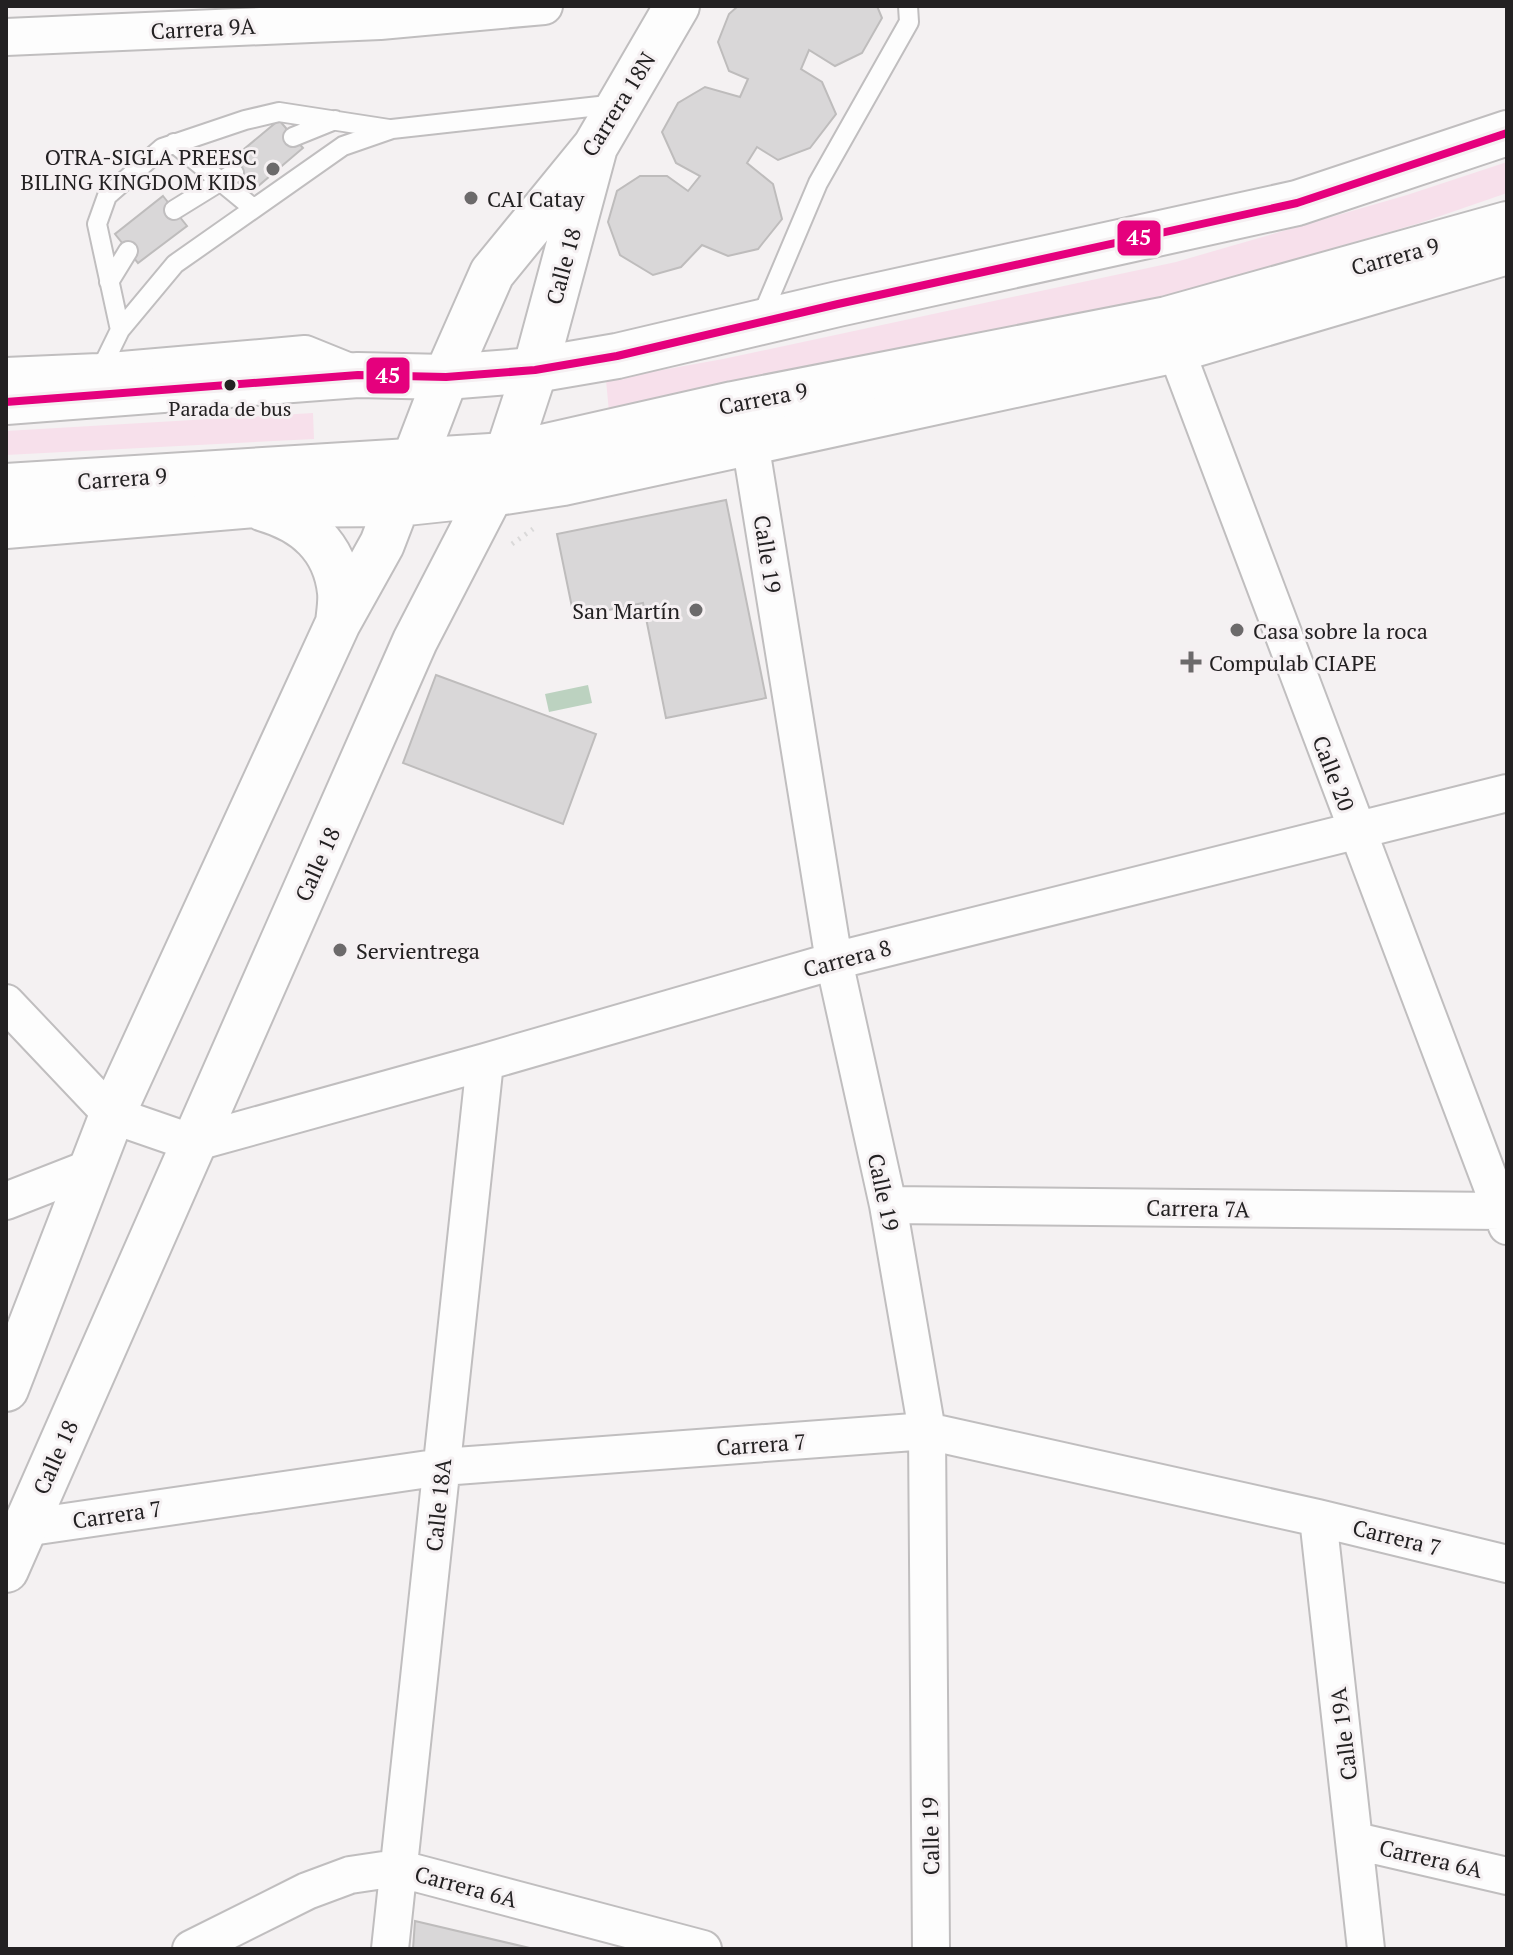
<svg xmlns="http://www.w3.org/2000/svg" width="1513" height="1955" viewBox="0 0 1513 1955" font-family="'PT Serif',serif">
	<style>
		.green { fill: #f7e0eb }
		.water { fill: #bcd2c0 }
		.building { fill: #d9d7d8; stroke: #bebcbc; stroke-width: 2 }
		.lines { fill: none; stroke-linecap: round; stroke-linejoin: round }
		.service-casing { stroke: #c0bebf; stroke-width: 22 }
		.minor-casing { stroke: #c0bebf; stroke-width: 40 }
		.tertiary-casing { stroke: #c0bebf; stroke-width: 48 }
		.primary-casing { stroke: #c0bebf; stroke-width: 48 }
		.path { stroke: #dad9d9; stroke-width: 5; stroke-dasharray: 2 6; stroke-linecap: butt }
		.service { stroke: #fdfdfd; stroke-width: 18 }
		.minor { stroke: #fdfdfd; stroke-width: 36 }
		.tertiary { stroke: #fdfdfd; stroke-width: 44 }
		.primary { stroke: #fdfdfd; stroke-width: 44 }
		.bus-1-casing { stroke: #f5f0f2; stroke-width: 14 }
		.bus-1 { stroke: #e5007d; stroke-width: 8 }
		.poi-dot { fill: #6c6a6b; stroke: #f5f0f2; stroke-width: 3 }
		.bus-dot { fill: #232122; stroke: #f5f0f2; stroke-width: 3 }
		.labels { text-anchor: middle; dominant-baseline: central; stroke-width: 6; stroke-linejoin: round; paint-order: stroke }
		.bus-label { font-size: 20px; fill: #232122; stroke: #f5f0f2 }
		.street-label { font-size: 22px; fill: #232122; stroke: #f5f0f2 }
		.poi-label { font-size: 22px; fill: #232122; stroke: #f5f0f2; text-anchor: start }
		.line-badge { stroke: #f5f0f2; stroke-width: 3 }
		.badge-label { font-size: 22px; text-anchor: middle; font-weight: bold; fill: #fff }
	</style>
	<rect width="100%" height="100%" fill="#f4f1f2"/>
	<path class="green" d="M1507,162V193L1420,223L1185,291L609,412L606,380L723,359L1176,262L1407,195Z
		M313,413L314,439L6,455V431Z"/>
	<path class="water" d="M588,685L592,703L549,712L545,694Z"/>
	<path class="building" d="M738,6H877L882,18L862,53L835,66L809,50L801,69L822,82L836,114L810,148L778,160L757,147L747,163L773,184L782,219L758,249L728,256L702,245L681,267L653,275L620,255L608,222L617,191L640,176H667L688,191L700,176L676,163L662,132L678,103L705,87L740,97L748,79L729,71L718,42L729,14Z
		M279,120L303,148L250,193L226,164Z
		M163,196L187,226L138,263L115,234Z
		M726,500L766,698L666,718L643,603L574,617L557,534Z
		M436,675L596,734L563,824L403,763Z
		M415,1921L534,1949H413Z"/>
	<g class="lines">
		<g class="service-casing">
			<path id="service" d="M293,137L335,120
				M174,143L253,208
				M174,210L234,173
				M109,282L128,251
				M760,320L818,183L909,22L908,6
				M120,330L97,224L107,196L162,148L245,120L279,112L389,129
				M99,373L120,330L175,264L343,146L392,129L617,104"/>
		</g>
		<g class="minor-casing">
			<path id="minor" d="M6,37L380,21L544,6
				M1169,324L1176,350L1507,1226
				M6,376L99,372L305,354L357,375
				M750,442L834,961L888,1205L927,1431L931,1949
				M6,1003L112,1115L193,1143L485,1062L834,961L1507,793
				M6,1201L93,1167
				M888,1205L1501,1211L1507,1209
				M1318,1518L1366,1949
				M6,1534L24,1528L442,1467L927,1431L1318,1518L1507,1564
				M1356,1841L1507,1876
				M191,1949L307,1891L350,1875L397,1868L703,1949
				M390,1949L485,1062"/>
		</g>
		<g class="tertiary-casing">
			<path id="tertiary" d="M264,509C305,521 335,546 340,592C341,602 339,613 338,623
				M6,526L254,505L397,504L491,494L563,483L1176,350L1507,252
				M6,1389L112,1115L338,623L382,544L446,377L492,273L595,147L677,6
				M6,1570L415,641L491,494L507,455L535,370L595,147"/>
		</g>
		<g class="primary-casing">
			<path id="primary" d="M6,402L358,375L446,377L535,370L617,356L838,304L1297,203L1507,133
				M6,486L507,455L733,404L1167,319L1507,224"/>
		</g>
		<path class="path" d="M512,544L533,529"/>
		<use href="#service" class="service"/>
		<use href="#minor" class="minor"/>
		<use href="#tertiary" class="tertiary"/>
		<use href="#primary" class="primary"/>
		<g class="bus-1-casing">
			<path id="bus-1" d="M6,402L358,375L446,377L535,370L617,356L838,304L1297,203L1507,133"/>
		</g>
		<use href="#bus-1" class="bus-1"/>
	</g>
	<g class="poi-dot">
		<circle cx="273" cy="169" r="8"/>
		<circle cx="471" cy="198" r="8"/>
		<circle cx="696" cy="610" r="8"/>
		<circle cx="1237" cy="630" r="8"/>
		<path d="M1187 650h8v8h8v8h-8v8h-8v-8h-8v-8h8z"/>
		<circle cx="340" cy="950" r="8"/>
	</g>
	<circle class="bus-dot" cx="230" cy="385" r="7"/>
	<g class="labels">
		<g class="bus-label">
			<text x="230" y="408">Parada de bus</text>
		</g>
		<g class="street-label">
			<text transform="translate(203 28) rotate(-3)">Carrera 9A</text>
			<text transform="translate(618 104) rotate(-58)">Carrera 18N</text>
			<text transform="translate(1395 256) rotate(-15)">Carrera 9</text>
			<text transform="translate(563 266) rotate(-75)">Calle 18</text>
			<text transform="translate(763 398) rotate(-11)">Carrera 9</text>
			<text transform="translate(122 478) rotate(-4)">Carrera 9</text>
			<text transform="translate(768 554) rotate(81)">Calle 19</text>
			<text transform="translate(1334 773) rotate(69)">Calle 20</text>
			<text transform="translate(317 864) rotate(-66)">Calle 18</text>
			<text transform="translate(847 958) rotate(-15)">Carrera 8</text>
			<text transform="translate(884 1192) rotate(78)">Calle 19</text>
			<text transform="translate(1198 1208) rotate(1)">Carrera 7A</text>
			<text transform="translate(761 1444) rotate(-4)">Carrera 7</text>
			<text transform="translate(55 1457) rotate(-66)">Calle 18</text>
			<text transform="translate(438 1505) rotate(-84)">Calle 18A</text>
			<text transform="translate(117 1514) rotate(-8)">Carrera 7</text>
			<text transform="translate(1397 1537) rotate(14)">Carrera 7</text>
			<text transform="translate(1343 1734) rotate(-97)">Calle 19A</text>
			<text transform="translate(930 1836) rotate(-91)">Calle 19</text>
			<text transform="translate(1431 1858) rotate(13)">Carrera 6A</text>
			<text transform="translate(466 1886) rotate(15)">Carrera 6A</text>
		</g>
		<g class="poi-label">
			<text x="257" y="156" text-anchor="end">OTRA-SIGLA PREESC<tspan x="257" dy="25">BILING KINGDOM KIDS</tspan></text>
			<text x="487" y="198">CAI Catay</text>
			<text x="680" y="610" text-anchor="end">San Martín</text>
			<text x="1253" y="630">Casa sobre la roca</text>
			<text x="1209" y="662">Compulab CIAPE</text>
			<text x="356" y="950">Servientrega</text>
		</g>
	</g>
	<g class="line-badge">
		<rect x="1116" y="219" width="46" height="38" rx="8" fill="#e5007d"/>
		<rect x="365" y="356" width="46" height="39" rx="8" fill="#e5007d"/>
	</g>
	<g class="badge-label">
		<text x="1139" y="245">45</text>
		<text x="388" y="383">45</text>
	</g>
	<rect width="1513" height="1955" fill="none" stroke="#232122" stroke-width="16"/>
</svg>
